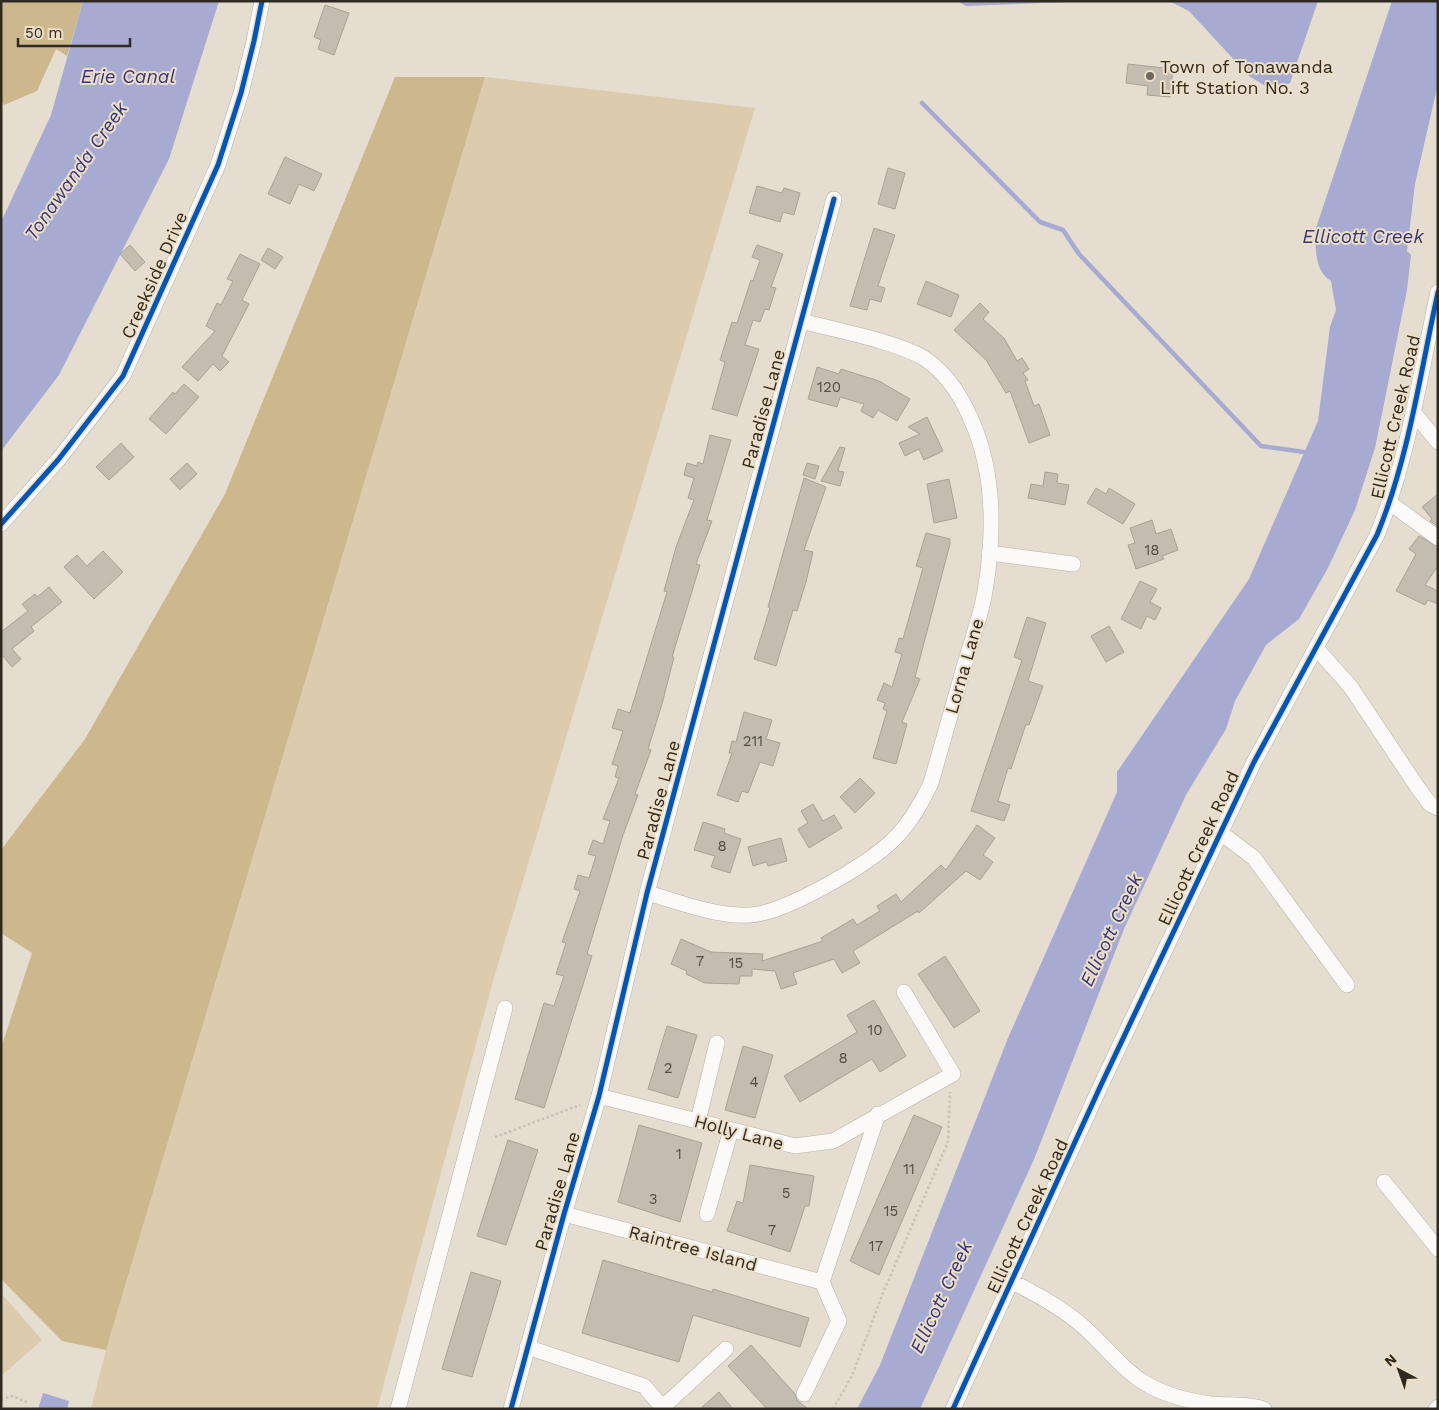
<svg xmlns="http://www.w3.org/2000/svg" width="1439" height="1410" viewBox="0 0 1439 1410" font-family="'Work Sans',sans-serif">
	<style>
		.green { fill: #dccbac }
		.forest { fill: #cdb88e }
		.water { fill: #a7abd1 }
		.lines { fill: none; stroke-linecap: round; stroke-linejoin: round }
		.stream { stroke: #a7abd1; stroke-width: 4.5 }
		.building { fill: #c2bcb1; stroke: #a8a297 }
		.minor-casing { stroke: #b7b1a6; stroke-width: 16 }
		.path { stroke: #c4c2bd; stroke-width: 2.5; stroke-dasharray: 2.5 2.5; stroke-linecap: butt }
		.minor { stroke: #fbfaf8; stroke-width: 15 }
		.cycleway-casing { stroke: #eddfc7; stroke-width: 8 }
		.cycleway { stroke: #0057b8; stroke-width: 5 }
		.poi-dot { fill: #6f695e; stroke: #eddfc7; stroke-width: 2 }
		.labels { text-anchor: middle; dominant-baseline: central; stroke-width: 4; stroke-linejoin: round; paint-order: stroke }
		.number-label { font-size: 15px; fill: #544e45 }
		.poi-label { font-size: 18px; fill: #2f2a21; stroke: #eddfc7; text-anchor: start }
		.street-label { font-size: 18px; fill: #2f2a21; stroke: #eddfc7 }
		.water-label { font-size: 19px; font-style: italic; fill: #33357e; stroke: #eddfc7 }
	</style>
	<rect width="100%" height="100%" fill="#e5ddcf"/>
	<path class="green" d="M485,77L755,108L493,981L377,1409H91L106,1350Z
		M1,1293L42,1340L1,1376Z"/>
	<path class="forest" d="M1,1H83L67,56L56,49L37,91L4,105L1,101Z
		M395,77H485L106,1350L62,1341L1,1279V1048L32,953L1,933V850L85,739L225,494Z"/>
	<path class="water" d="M83,1H219L169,159L59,375L1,451V222L51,115Z
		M957,1H1098L966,6Z
		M1169,1H1318L1290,83L1272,90L1249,76L1189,11Z
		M1392,1H1438V84L1415,184L1407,251L1411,255L1407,290L1375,448L1355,510L1328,568L1299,619L1266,645L1235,701L1226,729L1186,795L1124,929L1035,1157L920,1409H857L880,1365L1008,1038L1117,792V772L1249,579L1318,421L1330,327L1336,310L1331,281C1314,271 1316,248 1315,231Z
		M43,1393L69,1401L67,1409H38Z"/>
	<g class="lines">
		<path class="stream" d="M922,103L1040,222L1063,230L1079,254L1261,446L1304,452"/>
	</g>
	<path class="building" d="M325,5L349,13L334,55L318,49L321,40L314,37Z
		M1128,64L1173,69L1170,97L1147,95L1148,86L1126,83Z
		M285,157L322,174L314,191L299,184L290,204L268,194Z
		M888,168L905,173L895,209L878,204Z
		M757,186L782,193L784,188L800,193L794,215L783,212L780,222L749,213Z
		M874,228L895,235L878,286L885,288L881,302L870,299L867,310L850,306Z
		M130,245L145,262L135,271L120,254Z
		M757,245L783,254L771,287L776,288L769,310L765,309L760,322L753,320L745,345L759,349L737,416L712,409L725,362L720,360L732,322L737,323L751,280L753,281L760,260L752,257Z
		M268,248L283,257L275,269L261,260Z
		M240,254L260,264L242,300L249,304L222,356L229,362L220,371L213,364L198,381L182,367L215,331L206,326L217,303L221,305L233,281L227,279Z
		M926,281L959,295L951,317L917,304Z
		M980,303L989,312L983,319L1004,338L1017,361L1022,358L1029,369L1023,373L1028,380L1025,381L1034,406L1039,404L1050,435L1029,443L1010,391L1006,393L986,360L954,330Z
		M817,367L839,374L841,369L879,381L910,399L897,421L878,410L873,418L861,411L864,404L840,397L837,407L808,399Z
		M184,384L199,397L166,434L149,419L173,392L175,394Z
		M927,417L943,451L924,460L919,449L905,456L899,443L920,434L908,427Z
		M710,435L731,440L707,520L712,521L696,564L700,565L672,657H674L662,704L648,749L651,750L635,794L638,795L623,835L587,954L592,956L544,1108L515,1099L544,1003L554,1006L564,976L556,974L566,943L562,942L580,891L574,889L578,875L589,878L596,856L588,854L593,840L603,844L610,821L603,819L619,778L615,777L618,766L612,764L623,731L612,728L618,709L630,713L667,592L664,591L676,547L694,500L688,498L694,478L684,475L687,463L697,466L698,462L703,464Z
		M121,443L134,457L109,480L96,467Z
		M840,447L845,448L838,471L844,472L840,486L821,481Z
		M187,463L197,474L180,490L170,479Z
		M807,463L819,466L815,479L803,475Z
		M1045,472L1058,474L1057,483L1069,485L1065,505L1028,498L1031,484L1043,486Z
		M804,478L826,487L804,550L813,552L806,582L797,611L793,610L776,666L754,659L770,608L768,607Z
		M949,479L957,518L934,523L927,484Z
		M1096,488L1106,494L1109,488L1135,504L1123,524L1087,503Z
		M1438,494V526L1430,521L1432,519L1422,507Z
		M1152,520L1156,534L1171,529L1178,550L1162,556L1164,559L1136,569L1128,545L1135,543L1130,528Z
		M926,533L950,539V544L915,677L920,679L902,722L907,724L896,764L873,758L887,711L883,709L885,703L877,700L884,683L892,687L902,654L895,652L899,638L903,639L923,568L916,566Z
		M1419,536L1438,547V566L1425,585L1438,591V604L1428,600L1425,605L1396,591L1416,554L1409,549Z
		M103,551L123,572L94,599L64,567L77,555L87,566Z
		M1140,581L1157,589L1150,602L1161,608L1155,620L1147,616L1141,629L1121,619Z
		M49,587L62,602L31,627L34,631L12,649L21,659L12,667L3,656L1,657V632L28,611L22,604L35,594L37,597Z
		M1027,617L1046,623L1028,681L1043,686L1029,725L1026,724L1011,769L1008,768L998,801L1010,805L1004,821L971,811L1022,660L1014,657Z
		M1109,626L1124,652L1106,662L1091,636Z
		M744,712L772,720L766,739L780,743L773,766L760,762L748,793L742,791L738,802L717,795L732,753H729L732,741L736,742Z
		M860,778L875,793L855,813L840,797Z
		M813,804L823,821L834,815L842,828L809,848L798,829L808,823L801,811Z
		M703,822L725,829L724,833L741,839L730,873L711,867L715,856L694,850Z
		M977,825L995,838L983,855L993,862L980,880L966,871L919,913L918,911L853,951L860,963L842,973L834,959L793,973L797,984L781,989L775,971L752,969V976H740L739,984L705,983L686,974L687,971L671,964L681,939L711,952L763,954L762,961L823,941L821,938L853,919L857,925L880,911L877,906L896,894L901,902L941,865L946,870Z
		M781,838L787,861L768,866L766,862L753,866L748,847Z
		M945,956L980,1011L954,1028L918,974Z
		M874,1000L906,1056L880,1072L872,1059L800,1102L784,1076L857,1032L847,1015Z
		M667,1026L697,1035L678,1098L648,1089Z
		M743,1046L773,1055L755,1118L725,1110Z
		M914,1115L942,1127L879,1275L850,1261Z
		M639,1125L702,1143L680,1222L618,1202Z
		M508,1140L538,1150L506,1245L477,1236Z
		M750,1165L814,1176L809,1206H805L790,1252L727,1231L737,1201L743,1203Z
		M603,1260L712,1292L713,1289L809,1318L800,1347L693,1315L679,1362L582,1333Z
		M471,1272L501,1281L472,1377L442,1369Z
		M751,1345L795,1394L797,1400L808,1409H767L728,1366Z
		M719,1392L733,1409H700Z"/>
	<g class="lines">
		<g class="minor-casing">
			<path id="minor" d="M1414,413L1438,442
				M1390,503L1438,538
				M1,524L58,460L123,376L218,165L241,93L254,41L262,1
				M989,553L1073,564
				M1316,648L1350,686L1418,788L1430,804L1438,808
				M1221,833L1254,858L1347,985
				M647,893C680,902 716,917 750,915C785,913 868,865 893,840C910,824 921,804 931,783C942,745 953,706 964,667C971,642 981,616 985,591C995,532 995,471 970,417C960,394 945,372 924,358C895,341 835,330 801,321
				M599,1096L795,1146L833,1141L953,1074L904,992
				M698,1121L717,1043
				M1384,1182L1438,1249
				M564,1214L822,1282
				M707,1214L731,1130
				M1012,1282C1039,1295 1064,1309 1086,1329C1106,1347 1122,1369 1145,1383C1164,1395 1189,1401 1211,1404C1230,1406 1246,1403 1264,1409
				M527,1347L644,1386L664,1409
				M804,1394L839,1321L822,1282L878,1114
				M663,1407L726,1349
				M398,1409L505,1008
				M511,1409L564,1214L599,1096L647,893L834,199
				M953,1409L1101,1085L1254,762L1377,535C1409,457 1420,374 1438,292
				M1436,1409L1438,1407"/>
		</g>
		<path class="path" d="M495,1137L580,1105
			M1,1399L13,1396L29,1403
			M833,1409L852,1376L883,1293L948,1142L950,1092"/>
		<use href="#minor" class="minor"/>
		<g class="cycleway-casing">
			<path id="cycleway" d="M1,524L58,460L123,376L218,165L241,93L254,41L262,1
				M511,1409L564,1214L599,1096L647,893L834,199
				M953,1409L1101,1085L1254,762L1377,535C1409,457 1420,374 1438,292"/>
		</g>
		<use href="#cycleway" class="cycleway"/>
	</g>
	<circle class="poi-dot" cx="1150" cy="76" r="5"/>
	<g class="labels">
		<g class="number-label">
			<text x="829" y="387">120</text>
			<text x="1152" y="550">18</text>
			<text x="753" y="741">211</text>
			<text x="722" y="846">8</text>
			<text x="700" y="961">7</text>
			<text x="736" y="963">15</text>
			<text x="875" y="1030">10</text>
			<text x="843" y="1058">8</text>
			<text x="668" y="1068">2</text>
			<text x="754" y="1082">4</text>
			<text x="679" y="1154">1</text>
			<text x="909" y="1169">11</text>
			<text x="786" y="1193">5</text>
			<text x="653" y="1199">3</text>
			<text x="891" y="1211">15</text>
			<text x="772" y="1230">7</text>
			<text x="876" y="1246">17</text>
		</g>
		<g class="poi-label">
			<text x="1160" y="66">Town of Tonawanda<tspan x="1160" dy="21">Lift Station No. 3</tspan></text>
		</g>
		<g class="street-label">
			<text transform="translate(154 275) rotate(-66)">Creekside Drive</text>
			<text transform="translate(763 409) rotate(-75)">Paradise Lane</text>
			<text transform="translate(1395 417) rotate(-77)">Ellicott Creek Road</text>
			<text transform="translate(964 666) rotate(-74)">Lorna Lane</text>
			<text transform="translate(658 800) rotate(-75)">Paradise Lane</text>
			<text transform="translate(1198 848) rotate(-65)">Ellicott Creek Road</text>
			<text transform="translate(739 1132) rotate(15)">Holly Lane</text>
			<text transform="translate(557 1191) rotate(-74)">Paradise Lane</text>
			<text transform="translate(1027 1216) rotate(-65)">Ellicott Creek Road</text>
			<text transform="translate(693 1248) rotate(15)">Raintree Island</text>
		</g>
		<g class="water-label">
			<text x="128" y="76">Erie Canal</text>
			<text transform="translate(76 171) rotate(-55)">Tonawanda Creek</text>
			<text x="1363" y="236">Ellicott Creek</text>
			<text transform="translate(1111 930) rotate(-65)">Ellicott Creek</text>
			<text transform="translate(941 1297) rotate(-65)">Ellicott Creek</text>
		</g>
	</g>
	<rect width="1439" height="1410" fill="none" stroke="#2f2a21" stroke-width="5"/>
	<g transform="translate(1399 1370) rotate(319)" stroke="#eddfc7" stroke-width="4" paint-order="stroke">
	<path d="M0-4L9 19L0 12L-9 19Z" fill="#2f2a21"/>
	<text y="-8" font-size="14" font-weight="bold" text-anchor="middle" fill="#2f2a21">N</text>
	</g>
	<path d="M18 38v8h112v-8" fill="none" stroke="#2f2a21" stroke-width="2.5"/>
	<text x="25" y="38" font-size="15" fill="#2f2a21" stroke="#eddfc7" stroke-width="4" paint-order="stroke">50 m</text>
</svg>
